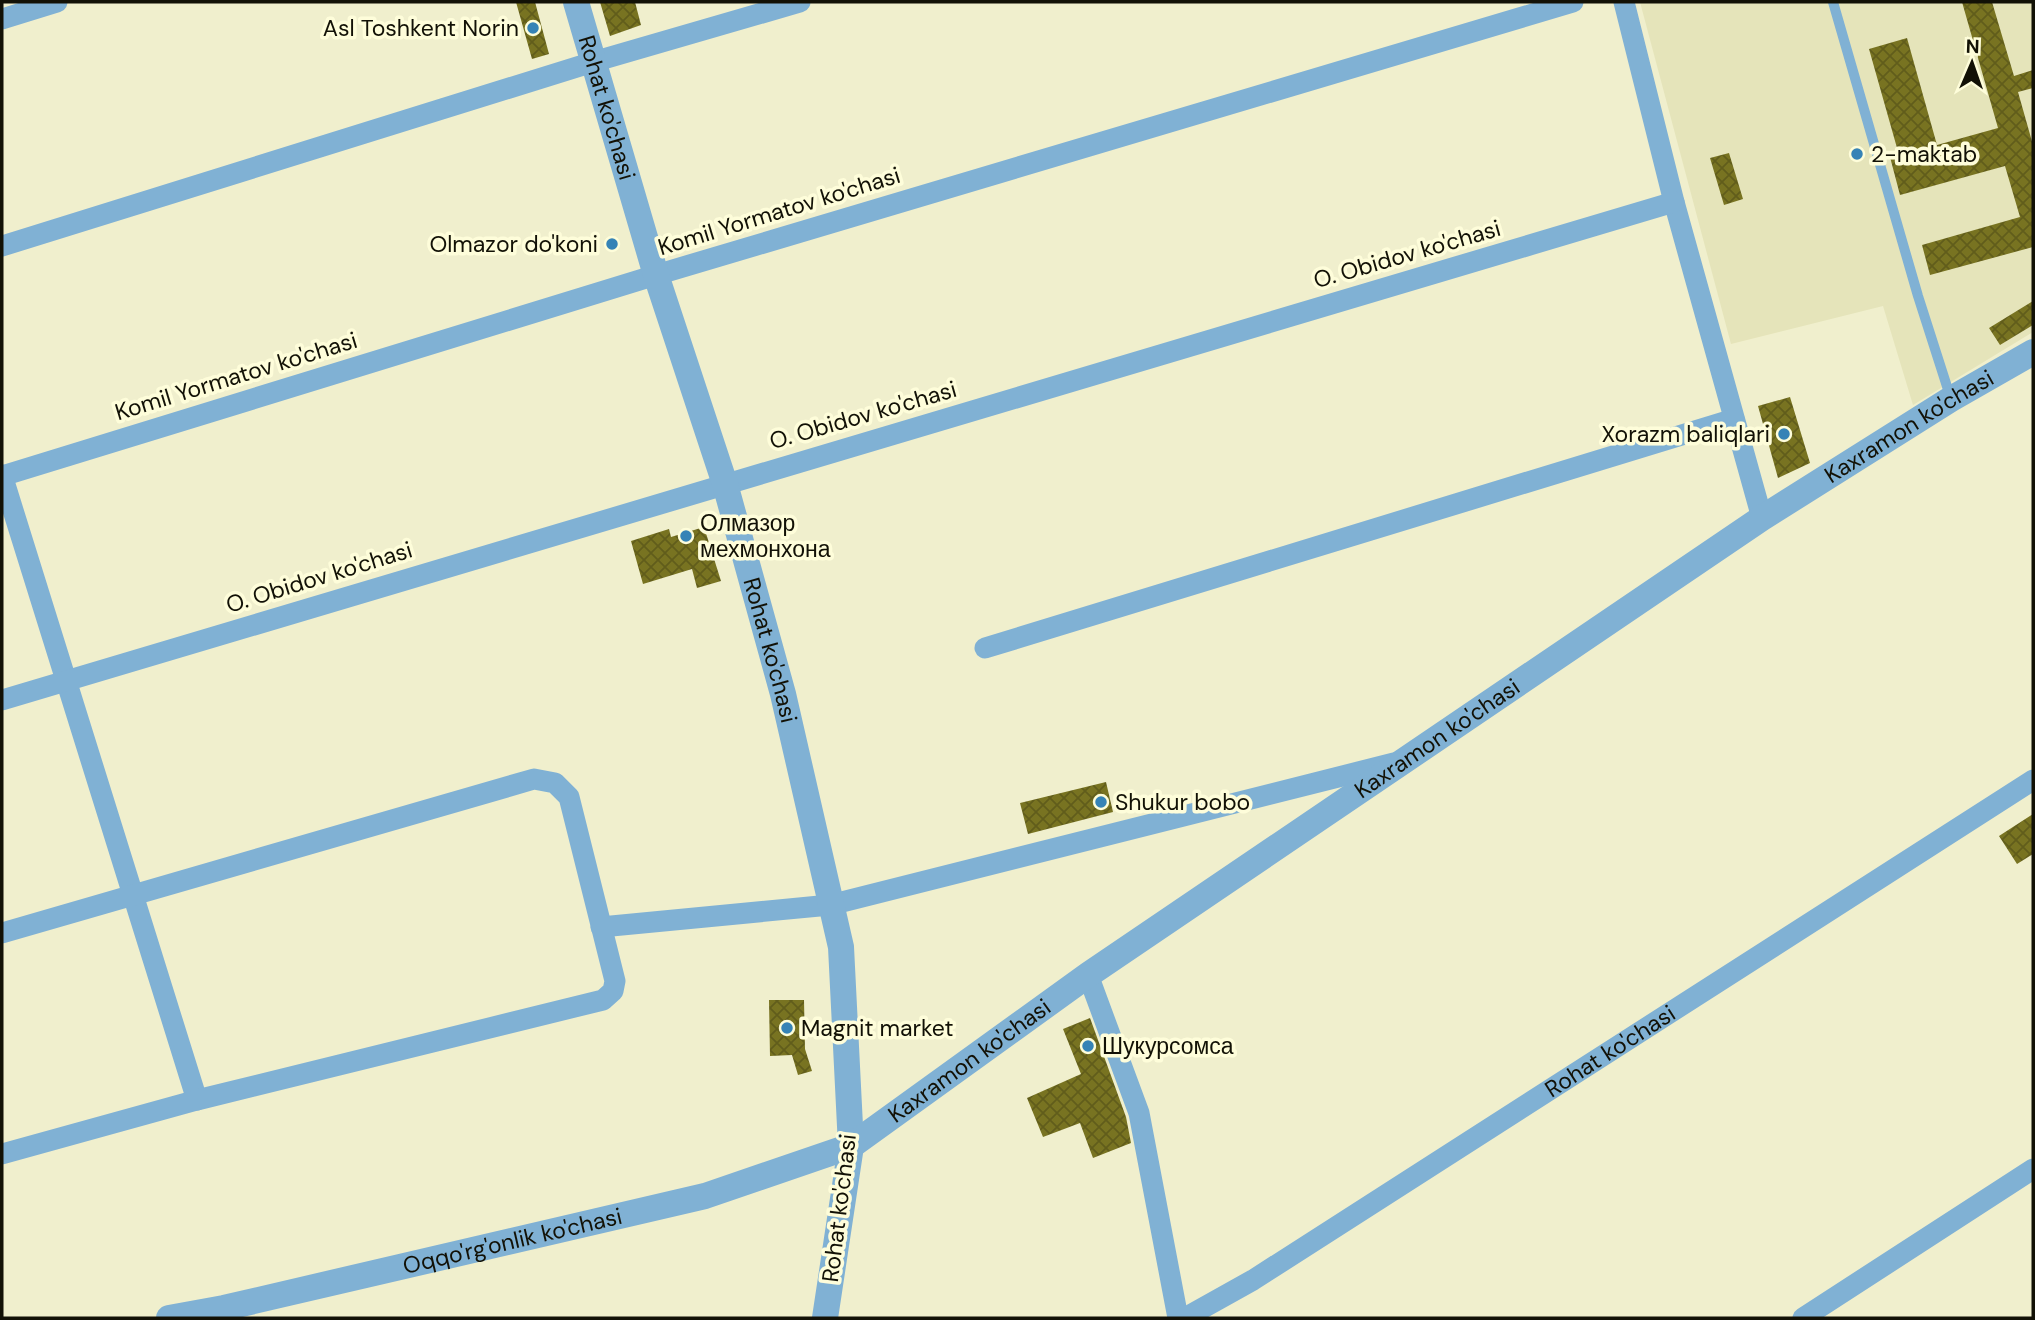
<svg xmlns="http://www.w3.org/2000/svg" width="2035" height="1320" viewBox="0 0 2035 1320" font-family="'DM Sans',sans-serif">
	<style>
		.built { fill: #e5e4ba }
		.building { fill: url(#building-cross-hatch) }
		.lines { fill: none; stroke-linecap: round; stroke-linejoin: round }
		.service { stroke: #80b1d4; stroke-width: 10 }
		.minor { stroke: #80b1d4; stroke-width: 21 }
		.tertiary { stroke: #80b1d4; stroke-width: 26 }
		.poi-dot { fill: #3683b6; stroke: #fefdda; stroke-width: 2.5 }
		.labels { text-anchor: middle; dominant-baseline: central; stroke-width: 7; stroke-linejoin: round; paint-order: stroke }
		.poi-label { font-size: 23px; fill: #121106; stroke: #fefdda; text-anchor: start }
		.street-label { font-size: 23px; fill: #121106; stroke: #fefdda }
	</style>
	<defs>
		<pattern id="building-cross-hatch" width="8" height="8" patternUnits="userSpaceOnUse" patternTransform="scale(1.75)"><rect width="8" height="8" fill="#787321"/><path d="M0 0l8 8M0 8l8-8" fill="none" stroke="#615d1b"/></pattern>
	</defs>
	<rect width="100%" height="100%" fill="#f0efcd"/>
	<path class="built" d="M1640,2H2033V332L1913,405L1883,306L1731,344Z"/>
	<path class="building" d="M516,2H535L549,54L532,59Z
		M600,2H635L641,25L610,36Z
		M1962,2H1992L2014,76L2033,70V88L2018,92L2033,145V247L1930,275L1922,245L2020,217L2005,166L1900,195L1890,157L1899,155L1869,49L1907,38L1937,145L1998,128Z
		M1729,153L1743,199L1724,205L1710,158Z
		M2033,301V325L2000,345L1989,328Z
		M1790,397L1810,463L1778,478L1758,406Z
		M704,527L721,581L697,588L692,569L643,584L631,541L669,529L671,537Z
		M1106,782L1113,812L1028,834L1020,803Z
		M2033,814V854L2017,864L1999,836Z
		M769,1000H804L805,1049L812,1071L798,1075L792,1055L770,1056Z
		M1090,1018L1126,1117L1131,1143L1093,1158L1080,1123L1043,1137L1027,1098L1081,1074L1063,1029Z"/>
	<g class="lines">
		<path class="service" d="M1833,2L1918,296L1951,399"/>
		<g class="minor">
			<path d="M1624,2L1674,202L1762,518"/>
			<path d="M2,19L57,2"/>
			<path d="M2,246L593,62L800,2"/>
			<path d="M2,475L197,1100"/>
			<path d="M2,476L656,275L1573,2"/>
			<path d="M985,648L1734,419"/>
			<path d="M2,700L1674,202"/>
			<path d="M601,927L830,905L1394,763"/>
			<path d="M2,933L534,779L555,783L569,797L615,981L613,991L603,1000L197,1100L2,1154"/>
			<path d="M1088,975L1139,1113L1178,1318"/>
			<path id="s1" d="M1185,1318L1253,1280L2033,780"/>
			<path d="M1803,1318L2033,1169"/>
		</g>
		<g class="tertiary">
			<path id="s2" d="M576,2L656,275L725,484L783,694L841,947L851,1146L825,1318"/>
			<path id="s3" d="M169,1318L224,1308L705,1196L851,1146L1088,975L1762,518L1951,399L2033,352"/>
		</g>
	</g>
	<g class="poi-dot">
		<circle cx="533" cy="28" r="7"/>
		<circle cx="1857" cy="154" r="7"/>
		<circle cx="612" cy="244" r="7"/>
		<circle cx="1784" cy="434" r="7"/>
		<circle cx="686" cy="536" r="7"/>
		<circle cx="1101" cy="802" r="7"/>
		<circle cx="787" cy="1028" r="7"/>
		<circle cx="1088" cy="1046" r="7"/>
	</g>
	<g class="labels">
		<g class="poi-label">
			<text x="519" y="28" text-anchor="end">Asl Toshkent Norin</text>
			<text x="1871" y="154">2-maktab</text>
			<text x="598" y="244" text-anchor="end">Olmazor do'koni</text>
			<text x="1770" y="434" text-anchor="end">Xorazm baliqlari</text>
			<text x="700" y="523">Олмазор<tspan x="700" dy="26">мехмонхона</tspan></text>
			<text x="1115" y="802">Shukur bobo</text>
			<text x="801" y="1028">Magnit market</text>
			<text x="1102" y="1046">Шукурсомса</text>
		</g>
		<g class="street-label">
			<text stroke="none"><textPath href="#s2" startOffset="110">Rohat ko'chasi</textPath></text>
			<text transform="translate(779 211) rotate(-17)">Komil Yormatov ko'chasi</text>
			<text transform="translate(1407 254) rotate(-16)">O. Obidov ko'chasi</text>
			<text transform="translate(236 376) rotate(-17)">Komil Yormatov ko'chasi</text>
			<text transform="translate(863 415) rotate(-16)">O. Obidov ko'chasi</text>
			<text stroke="none"><textPath href="#s3" startOffset="1984">Kaxramon ko'chasi</textPath></text>
			<text transform="translate(319 577) rotate(-17)">O. Obidov ko'chasi</text>
			<text stroke="none"><textPath href="#s2" startOffset="677">Rohat ko'chasi</textPath></text>
			<text stroke="none"><textPath href="#s3" startOffset="1418">Kaxramon ko'chasi</textPath></text>
			<text stroke="none"><textPath href="#s1" startOffset="502">Rohat ko'chasi</textPath></text>
			<text stroke="none"><textPath href="#s3" startOffset="850">Kaxramon ko'chasi</textPath></text>
			<text transform="translate(839 1208) rotate(-83)">Rohat ko'chasi</text>
			<text stroke="none"><textPath href="#s3" startOffset="352">Oqqo'rg'onlik ko'chasi</textPath></text>
		</g>
	</g>
	<rect width="2035" height="1320" fill="none" stroke="#121106" stroke-width="7"/>
	<g transform="translate(1972 63) rotate(2)" stroke="#fefdda" stroke-width="5" paint-order="stroke">
	<path d="M0-5L12 26L0 18L-12 26Z" fill="#121106"/>
	<text y="-10" font-size="19" font-weight="bold" text-anchor="middle" fill="#121106">N</text>
	</g>
</svg>
